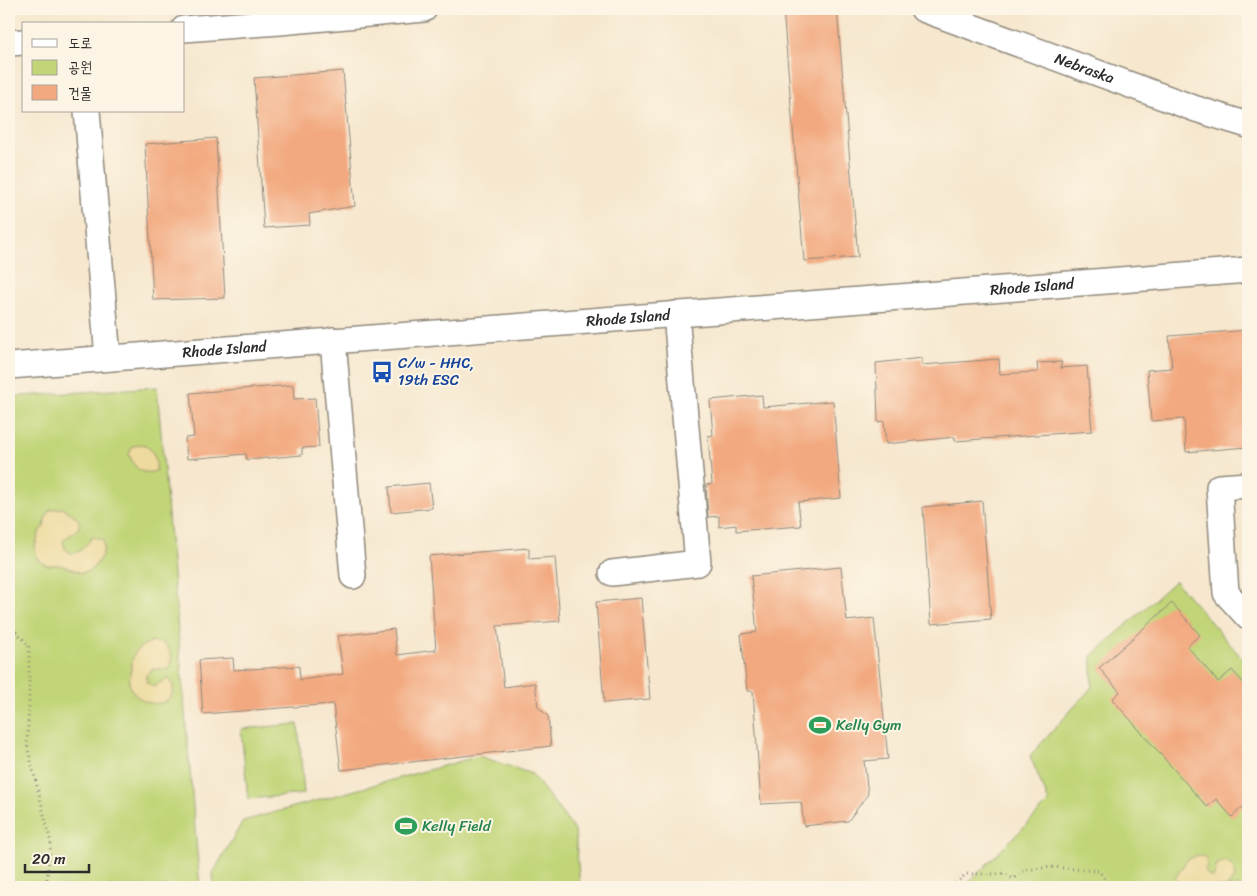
<svg xmlns="http://www.w3.org/2000/svg" width="1257" height="896" viewBox="0 0 1257 896" font-family="Sriracha,'Poor Story',sans-serif">
	<style>
		.green { fill: #c1d578; stroke: #768052 }
		.sand { fill: #eeda9e; stroke: #8c8264 }
		.building { fill: #f2a97f }
		.lines { fill: none; stroke-linecap: round; stroke-linejoin: round }
		.minor-casing { stroke: #90897c; stroke-width: 28 }
		.path { stroke: #90897c; stroke-width: 3; stroke-dasharray: 1 4; stroke-linecap: butt }
		.minor { stroke: #fff; stroke-width: 25 }
		.labels { text-anchor: middle; dominant-baseline: central; stroke-width: 4; stroke-linejoin: round; paint-order: stroke }
		.street-label { font-size: 15px; fill: #2b2b2b; stroke: #fcf5e5 }
		.transit-label { font-size: 15px; fill: #164399; stroke: #fcf5e5; text-anchor: start }
		.leisure-label { font-size: 15px; fill: #27864d; stroke: #fcf5e5; text-anchor: start }
	</style>
	<rect width="100%" height="100%" fill="#fcf5e5"/>
	<filter id="ink" filterUnits="userSpaceOnUse"><feTurbulence type="fractalNoise" baseFrequency=".02" numOctaves="2"/><feDisplacementMap in="SourceGraphic" scale="10" xChannelSelector="R" yChannelSelector="G"/><feConvolveMatrix kernelMatrix="1 2 1 2 8 2 1 2 1" color-interpolation-filters="sRGB"/></filter>
	<filter id="wash" filterUnits="userSpaceOnUse"><feTurbulence type="fractalNoise" baseFrequency=".0096" numOctaves="4" result="noise"/><feDisplacementMap in="SourceGraphic" scale="20" xChannelSelector="R" yChannelSelector="G"/><feGaussianBlur stdDeviation="1.12" result="paint"/><feColorMatrix in="noise" values="0 0 0 0 0 0 0 0 0 0 0 0 0 0 0 0 0 1.4 0 .05"/><feComposite in="paint" operator="in"/></filter>
	<g filter="url(#wash)">
		<rect width="100%" height="100%" fill="#f6e7ce"/>
		<path class="green" d="M157,387L200,887H9V397Z
			M1175,581L1248,665V887H964L1049,802L1030,756L1092,687V656Z
			M298,724L304,794L248,799L241,729Z
			M479,756L532,774L575,831L580,887H214L213,873L243,821Z"/>
		<path class="sand" d="M144,444C154,452 157,458 156,471C140,475 135,469 129,454L133,446Z
			M62,508L71,513L79,520V528L63,541L65,549L72,554L80,551L93,537L103,540L104,549L101,557L96,565L89,571L81,573L70,568L58,565H46L37,559L35,547L40,530L44,527L45,519L50,510Z
			M152,642L163,643C171,651 174,657 169,669H153L146,675L147,682L153,687L168,678L173,685C173,689 173,693 171,696C160,712 131,700 129,682C129,677 131,671 131,666C133,652 138,646 152,642Z
			M1197,855L1205,857L1207,864L1205,872L1212,879L1215,873L1217,864L1226,861L1233,866L1235,877L1227,887H1203L1197,884L1188,885H1181L1175,878L1187,860Z"/>
		<g id="blocks">
			<path class="building" d="M783,9H837L858,257L804,261Z
				M343,71L355,206L309,214L310,225L264,228L254,78Z
				M216,138L225,298L153,300L145,144Z
				M1248,330V447L1186,452L1184,419L1151,421L1147,370L1172,368L1169,336Z
				M922,358V365L999,359L1000,374L1038,372L1037,363L1062,362L1060,368L1087,366L1092,431L955,441V437L886,444L884,421L878,422L876,363Z
				M293,385L294,399L315,398L319,447L302,448V455L247,460L246,454L187,459L185,438L194,437L190,393Z
				M762,395L763,407L833,401L841,498L798,502L801,526L736,531V525L719,527V516L708,517L706,485L712,484L708,436L713,435L710,400Z
				M429,483L432,508L391,512L389,487Z
				M982,501L991,619L931,624L923,507Z
				M529,548V559L555,557L560,621L497,626L504,687L535,683L538,707L548,716L551,746L341,770L333,704L203,714L199,660L233,658L234,670L299,666L300,680L343,674L338,636L394,629L397,655L436,650L429,556Z
				M841,567L847,621L874,618L888,759L864,761L868,794L848,821L804,826L801,802L761,804L753,691H747L741,634L757,632L751,576Z
				M641,598L650,699L604,703L596,602Z
				M1172,603L1200,635L1187,646L1218,682L1232,670L1248,688V802L1232,817L1216,799L1207,807L1112,699L1120,692L1099,668Z"/>
		</g>
	</g>
	<g filter="url(#ink)">
		<use href="#blocks" fill-opacity="0" stroke="#90897c" stroke-width="1"/>
		<g class="lines">
			<g class="minor-casing">
				<g id="minor">
					<path id="s1" d="M923,9L1196,109L1248,125"/>
					<path d="M184,29L280,22L424,9"/>
					<path d="M9,43L24,42"/>
					<path d="M87,111L108,358"/>
					<path d="M333,340L353,576"/>
					<path id="s2" d="M9,366L1248,270"/>
					<path d="M1248,485L1219,487L1226,593L1248,617"/>
					<path d="M612,573L698,563L676,314"/>
				</g>
			</g>
			<path class="path" d="M9,571L10,630L16,632L29,645V705L27,745L51,843L46,887
				M952,887L966,874H1006L1013,879L1025,870L1052,867L1099,871L1106,881L1107,887"/>
			<use href="#minor" class="minor"/>
		</g>
	</g>
	<defs>
		<g id="bus-bare" transform="scale(1.725)"><path d="M-5-6H5V4H4V6H2V4H-2V6H-4V4H-5ZM-3.5-4V0h7V-4ZM-3.5 1.2v1.5H-2V1.2ZM2 1.2v1.5H3.5V1.2Z" fill="#1a4fb4" stroke="#fcf5e5" stroke-width="2.5" paint-order="stroke"/></g>
		<g id="stadium-bare" transform="scale(1.725)"><path d="M0-5a6.5 5 0 1 0 0 10a6.5 5 0 1 0 0-10ZM-3.5-1.8h7v3.6h-7Z" fill="#2e9e5b" stroke="#fcf5e5" stroke-width="2.5" paint-order="stroke"/></g>
	</defs>
	<g fill-rule="evenodd">
		<use href="#bus-bare" x="382" y="372"/>
		<use href="#stadium-bare" x="820" y="725"/>
		<use href="#stadium-bare" x="406" y="826"/>
	</g>
	<g class="labels">
		<g class="street-label">
			<text stroke="none"><textPath href="#s1" startOffset="172">Nebraska</textPath></text>
			<text stroke="none"><textPath href="#s2" startOffset="1026">Rhode Island</textPath></text>
			<text stroke="none"><textPath href="#s2" startOffset="621">Rhode Island</textPath></text>
			<text stroke="none"><textPath href="#s2" startOffset="216">Rhode Island</textPath></text>
		</g>
		<g class="transit-label">
			<text x="398" y="363">C/w - HHC,<tspan x="398" dy="17">19th ESC</tspan></text>
		</g>
		<g class="leisure-label">
			<text x="836" y="725">Kelly Gym</text>
			<text x="422" y="826">Kelly Field</text>
		</g>
	</g>
	<rect width="1257" height="896" fill="none" stroke="#fcf5e5" stroke-width="30"/>
	<rect x="22" y="22" width="162" height="90" fill="#fcf5e5" stroke="#a8a49b"/>
	<rect x="32" y="39" width="25" height="8" fill="#ffffff" stroke="#a8a49b"/>
	<text x="68" y="48" font-size="15" fill="#2b2b2b">도로</text>
	<rect x="32" y="60" width="25" height="15" fill="#c1d578" stroke="#a8a49b"/>
	<text x="68" y="72" font-size="15" fill="#2b2b2b">공원</text>
	<rect x="32" y="85" width="25" height="15" fill="#f2a97f" stroke="#a8a49b"/>
	<text x="68" y="98" font-size="15" fill="#2b2b2b">건물</text>
	<path d="M25 864v8h64v-8" fill="none" stroke="#2b2b2b" stroke-width="2.5"/>
	<text x="32" y="864" font-size="15" fill="#2b2b2b" stroke="#fcf5e5" stroke-width="4" paint-order="stroke">20 m</text>
</svg>
